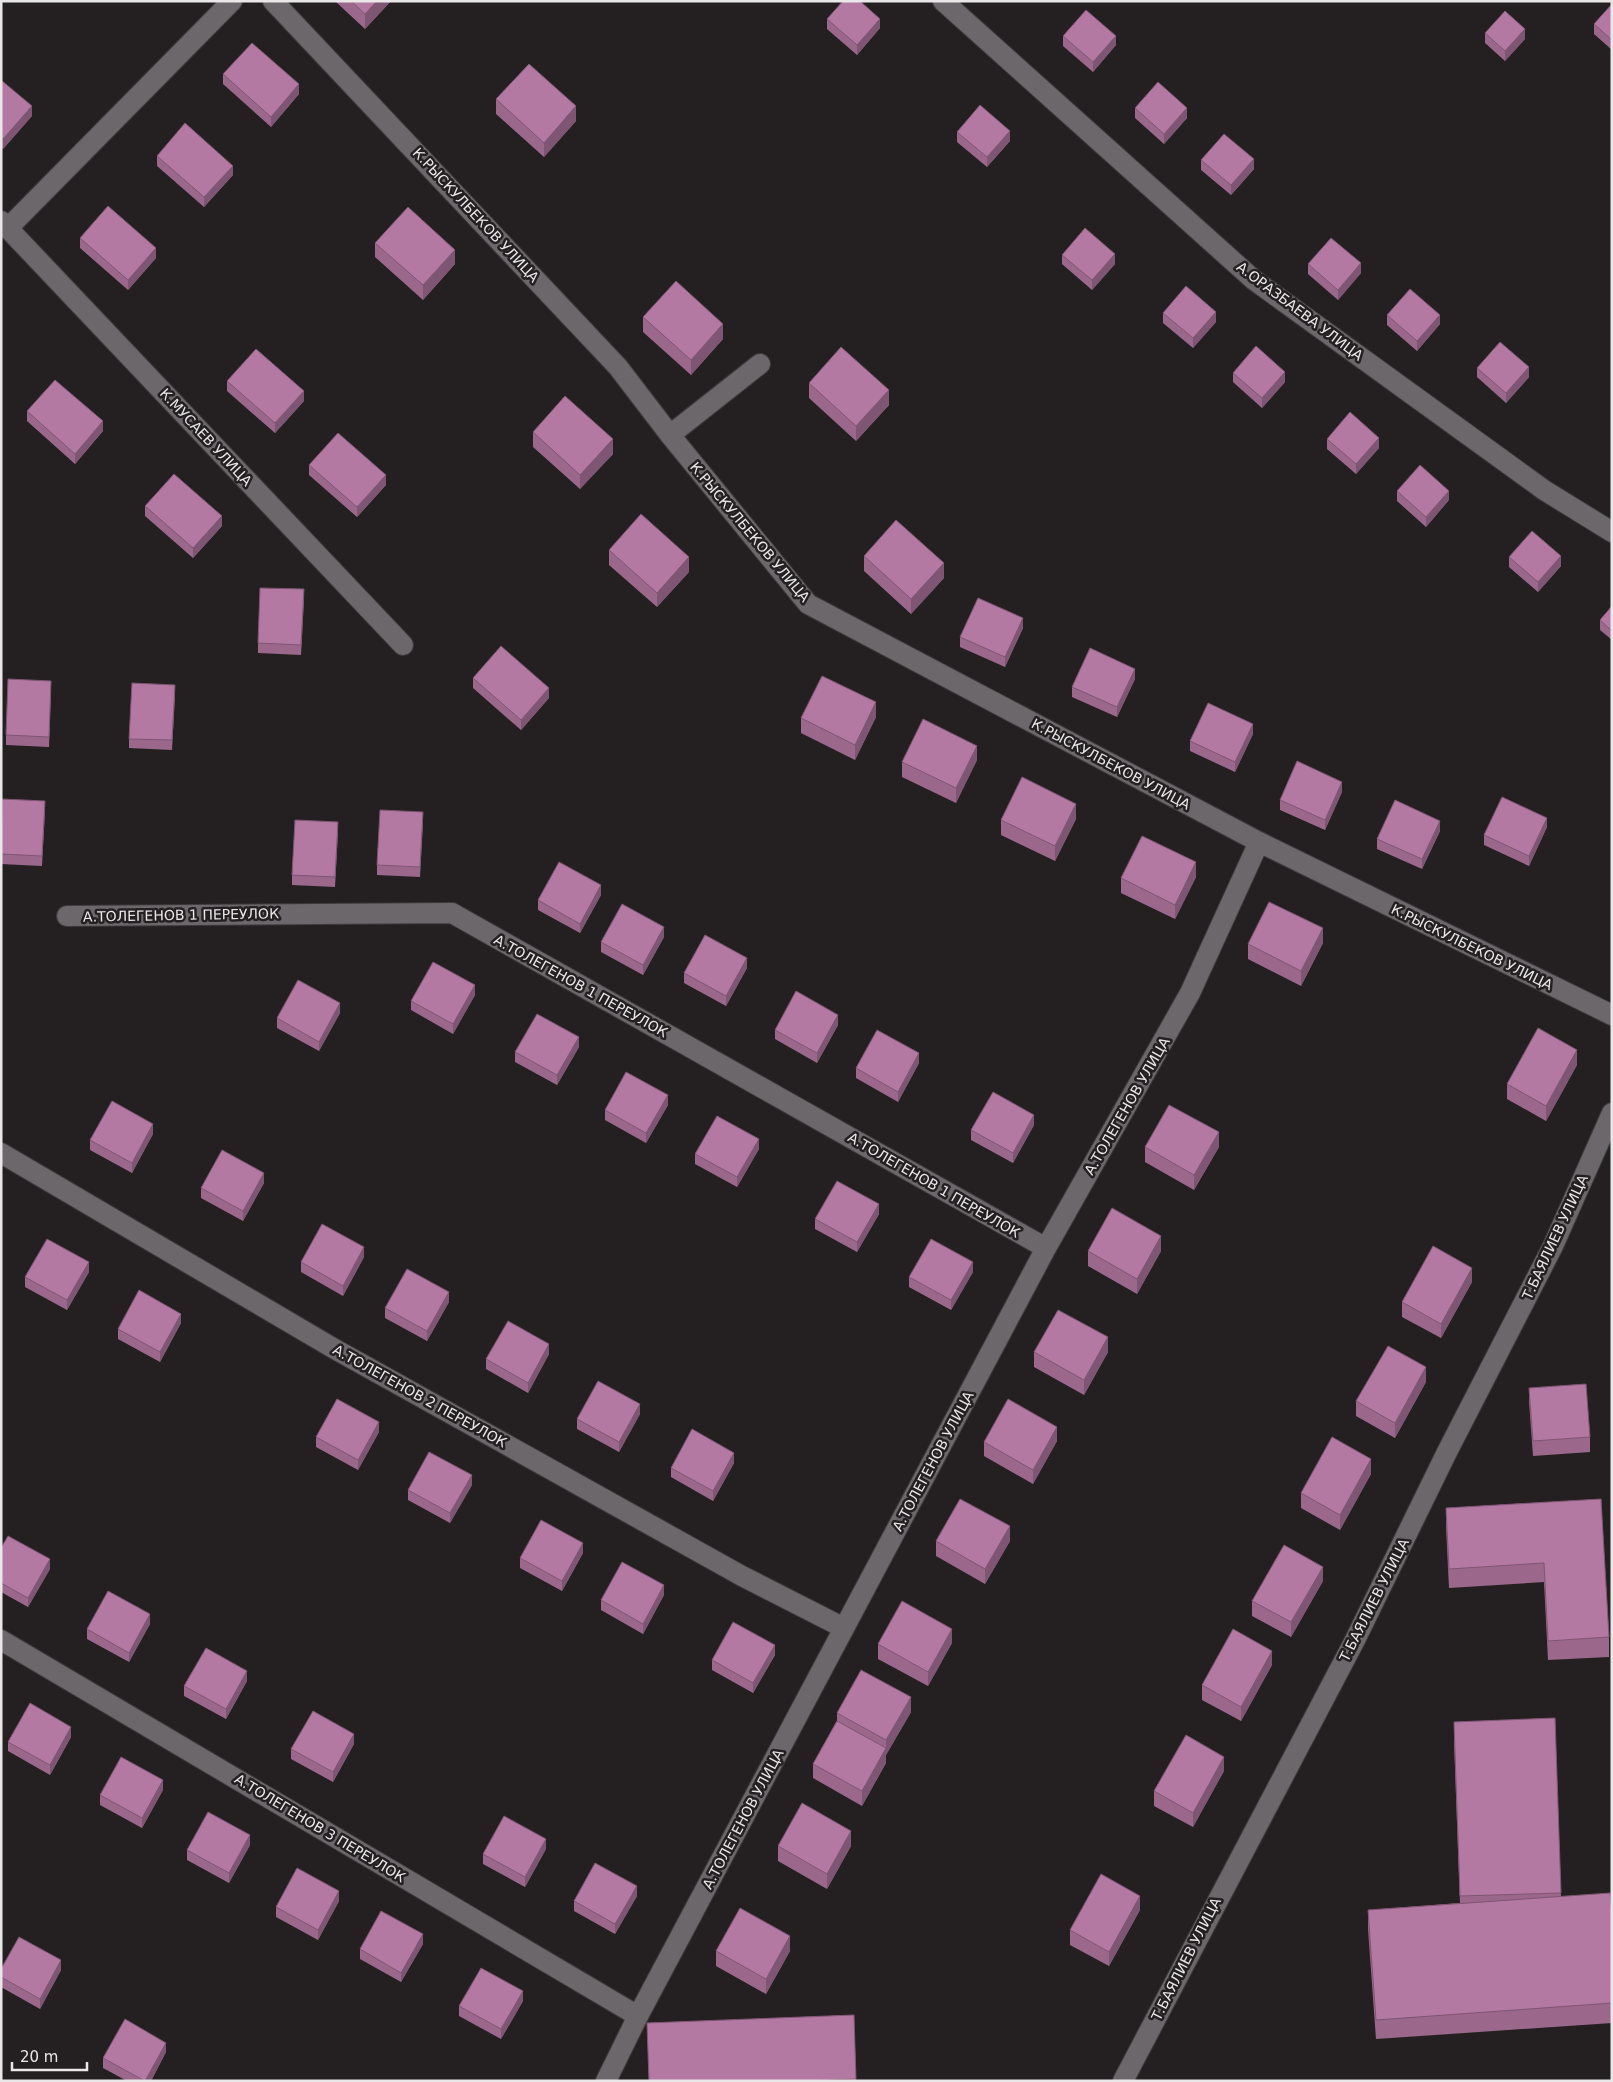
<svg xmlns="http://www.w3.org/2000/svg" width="1613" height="2082" viewBox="0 0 1613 2082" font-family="'DejaVu Sans',sans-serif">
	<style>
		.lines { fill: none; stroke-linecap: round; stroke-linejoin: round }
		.street-casing { stroke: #3d3b3c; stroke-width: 22 }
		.street { stroke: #6c676a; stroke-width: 20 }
		.wall { fill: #9b688c }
		.shaded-wall { fill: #7e5572 }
		.building { fill: #b479a3; stroke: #7e5572 }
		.labels { text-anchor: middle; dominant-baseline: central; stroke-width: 5; stroke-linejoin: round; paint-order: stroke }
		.street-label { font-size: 14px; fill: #e9e7e8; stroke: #242022 }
	</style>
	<rect width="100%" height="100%" fill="#242022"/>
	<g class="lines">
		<g class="street-casing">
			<path id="street" d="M273,1L618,367L670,435L808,604L1259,842L1612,1015
				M943,1L1254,280L1544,490L1612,532
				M1,221L403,645
				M8,228L232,1
				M670,435L760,364
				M67,916L452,913L1046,1248
				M1,1153L333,1348L742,1576L844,1628
				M1,1640L638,2016
				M606,2081L638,2016L1046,1248L1190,993L1259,842
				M1123,2081L1355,1640L1447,1452L1553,1246L1612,1113"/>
		</g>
		<use href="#street" class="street"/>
	</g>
	<path class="wall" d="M335,1H391L365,29Z
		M1612,4V50L1594,34V24Z
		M827,19L880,28L857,55L827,29Z
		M1485,33L1525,39L1505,61L1485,43Z
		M1063,36L1116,45L1093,72L1063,46Z
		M223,74L299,94L271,127L223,84Z
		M1,80L32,116L3,149L1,147Z
		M496,99L576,121L544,157L496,114Z
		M1135,108L1187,118L1164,144L1135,118Z
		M957,132L1010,141L987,167L957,142Z
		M157,156L233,175L204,207L157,166Z
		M1201,160L1254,169L1231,195L1201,170Z
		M80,238L156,258L128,290L80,248Z
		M375,243L455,264L423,300L375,257Z
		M1062,255L1115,264L1092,290L1062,264Z
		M1308,264L1361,273L1338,300L1308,274Z
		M1163,313L1216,322L1193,348L1163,323Z
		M1387,315L1440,324L1417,351L1387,325Z
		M643,317L723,339L691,375L643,332Z
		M1477,368L1529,377L1506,403L1477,377Z
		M1233,373L1285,382L1262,408L1233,382Z
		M227,381L304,401L275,433L227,391Z
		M809,383L889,405L856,441L809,398Z
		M27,411L103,431L75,464L27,421Z
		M533,432L613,454L580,489L533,447Z
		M1327,439L1379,448L1356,474L1327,449Z
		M309,465L386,485L357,517L309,475Z
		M1397,491L1449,500L1426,527L1397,501Z
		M145,506L222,526L193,558L145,516Z
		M609,550L689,572L657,607L609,565Z
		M864,556L944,578L911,614L864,571Z
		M1509,557L1561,566L1538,592L1509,567Z
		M304,599L301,655L258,653V643Z
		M1612,606V640L1600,630V620Z
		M1023,628L1005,667L960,647V637Z
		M473,678L549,698L521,730L473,688Z
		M1135,679L1117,717L1072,697V687Z
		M51,691L49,747L6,745V735Z
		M175,695L172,750L129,748V739Z
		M876,717L855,760L801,733V718Z
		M1253,734L1235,772L1190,751V741Z
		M977,760L956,803L902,777V762Z
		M1342,792L1325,830L1280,810V800Z
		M1,810H45L42,866L1,864Z
		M1076,819L1055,861L1001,835V820Z
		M423,822L420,877L377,875V865Z
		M1547,827L1529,866L1484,845V835Z
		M1440,831L1422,869L1377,849V839Z
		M338,832L335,887L292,885V875Z
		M1196,877L1175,919L1121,893V878Z
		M601,895L580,933L538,910V900Z
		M664,937L643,975L601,952V942Z
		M1323,943L1301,986L1248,959V944Z
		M747,968L726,1006L684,983V973Z
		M475,995L453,1034L411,1010V1001Z
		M340,1013L319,1051L277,1028V1018Z
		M838,1025L817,1063L775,1039V1030Z
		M579,1047L557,1085L515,1062V1052Z
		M919,1063L898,1102L856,1078V1068Z
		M1577,1065L1546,1121L1507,1099V1084Z
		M668,1105L646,1143L605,1120V1110Z
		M1034,1125L1013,1163L971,1140V1130Z
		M153,1134L132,1173L90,1150V1140Z
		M1145,1147H1219L1194,1190L1145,1162Z
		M759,1149L737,1187L695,1164V1154Z
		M264,1183L243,1221L201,1198V1188Z
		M879,1214L857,1252L815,1229V1219Z
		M1088,1251H1161L1137,1294L1088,1266Z
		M364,1257L343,1296L301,1272V1262Z
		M89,1272L67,1310L25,1287V1277Z
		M973,1272L951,1310L909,1287V1277Z
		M1472,1282L1441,1338L1402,1317V1302Z
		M449,1302L427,1341L385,1318V1308Z
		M181,1323L160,1362L118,1339V1329Z
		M1034,1352H1108L1084,1395L1034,1367Z
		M549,1354L528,1393L486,1369V1359Z
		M1426,1382L1395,1438L1356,1416V1401Z
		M1529,1388L1590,1437V1452L1533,1456L1529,1402Z
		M640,1414L619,1452L577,1429V1419Z
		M379,1432L358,1470L316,1447V1437Z
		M1057,1441L1033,1484L984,1456V1442Z
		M734,1463L713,1501L671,1477V1468Z
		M1371,1474L1340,1530L1301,1508V1493Z
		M472,1485L450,1523L408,1500V1490Z
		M1601,1499L1609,1637V1657L1548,1660L1544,1582L1449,1588L1446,1527V1508Z
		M936,1541H1010L985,1584L936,1556Z
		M1,1548L50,1569L28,1607L1,1592Z
		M583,1553L562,1591L520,1568V1558Z
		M1323,1581L1291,1637L1252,1616V1601Z
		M664,1595L643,1634L601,1610V1600Z
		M150,1624L129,1662L87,1639V1629Z
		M952,1643L928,1686L878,1659V1644Z
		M775,1655L753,1693L712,1670V1660Z
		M1272,1665L1241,1721L1202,1700V1685Z
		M247,1681L226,1719L184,1696V1686Z
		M911,1712L886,1755V1763L862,1806L813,1778V1764L837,1721V1713Z
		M1555,1718L1561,1896L1612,1914V2023L1376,2039L1368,1929V1910L1460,1903L1454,1742V1722Z
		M71,1737L50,1775L8,1751V1742Z
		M354,1744L333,1782L291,1759V1749Z
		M1224,1771L1193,1827L1154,1806V1791Z
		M163,1790L142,1828L100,1805V1795Z
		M250,1845L229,1883L187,1860V1850Z
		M778,1846H851L827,1889L778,1861Z
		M546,1849L525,1887L483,1864V1854Z
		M637,1896L615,1934L574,1911V1901Z
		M339,1901L318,1940L276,1917V1907Z
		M1140,1910L1109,1966L1070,1945V1930Z
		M423,1944L401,1982L360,1959V1949Z
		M716,1951H790L766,1994L716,1966Z
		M1,1969L61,1970L40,2009L1,1987Z
		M523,2001L501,2039L459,2016V2006Z
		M854,2015L856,2081H649L647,2023Z
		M166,2052L151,2081H127L103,2068V2058Z"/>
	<path class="shaded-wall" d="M377,1H391L365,29V14Z
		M880,19V28L857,55V45Z
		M1525,29V39L1505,61V51Z
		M1116,36V45L1093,72V62Z
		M299,84V94L271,127V117Z
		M32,106V116L3,149V139Z
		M576,106V121L544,157V143Z
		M1187,108V118L1164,144V134Z
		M1010,131V141L987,167V157Z
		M1254,159V169L1231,195V185Z
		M233,166V175L204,207V197Z
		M156,248V258L128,290V280Z
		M455,250V264L423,300V285Z
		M1115,254V264L1092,290V280Z
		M1361,263V273L1338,300V290Z
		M1216,312V322L1193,348V338Z
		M1440,315V324L1417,351V341Z
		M723,324V339L691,375V360Z
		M1529,367V377L1506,403V393Z
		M1285,372V382L1262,408V398Z
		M889,390V405L856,441V426Z
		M304,391V401L275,433V423Z
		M103,421V431L75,464V454Z
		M1379,438V448L1356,474V464Z
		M613,439V454L580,489V475Z
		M386,475V485L357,517V507Z
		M1449,491V500L1426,527V517Z
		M222,516V526L193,558V548Z
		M1561,556V566L1538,592V582Z
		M689,557V572L657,607V593Z
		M944,563V578L911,614V599Z
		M1023,618V628L1005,667V657Z
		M1135,669V679L1117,717V707Z
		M549,688V698L521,730V720Z
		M876,702V717L855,760V745Z
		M1253,724V734L1235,772V762Z
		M977,746V760L956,803V788Z
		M1342,782V792L1325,830V820Z
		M1076,804V819L1055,861V846Z
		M1547,818V827L1529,866V856Z
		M1440,821V831L1422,869V859Z
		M1196,862V877L1175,919V905Z
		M601,885V895L580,933V924Z
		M664,927V937L643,975V965Z
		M1323,928V943L1301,986V971Z
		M747,958V968L726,1006V996Z
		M475,985V995L453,1034V1024Z
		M340,1003V1013L319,1051V1042Z
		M838,1015V1025L817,1063V1053Z
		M579,1037V1047L557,1085V1075Z
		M1577,1050V1065L1546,1121V1106Z
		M919,1053V1063L898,1102V1092Z
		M668,1095V1105L646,1143V1133Z
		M1034,1115V1125L1013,1163V1153Z
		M153,1124V1134L132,1173V1163Z
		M1219,1132V1147L1194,1190V1175Z
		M759,1139V1149L737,1187V1177Z
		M264,1173V1183L243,1221V1211Z
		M879,1204V1214L857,1252V1242Z
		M1161,1236V1251L1137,1294V1279Z
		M364,1247V1257L343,1296V1286Z
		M89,1262V1272L67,1310V1300Z
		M973,1262V1272L951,1310V1300Z
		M1472,1268V1282L1441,1338V1324Z
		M449,1292V1302L427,1341V1331Z
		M181,1314V1323L160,1362V1352Z
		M1108,1337V1352L1084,1395V1380Z
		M549,1344V1354L528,1393V1383Z
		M1426,1367V1382L1395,1438V1423Z
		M640,1404V1414L619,1452V1442Z
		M379,1422V1432L358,1470V1460Z
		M1057,1427V1441L1033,1484V1470Z
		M734,1453V1463L713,1501V1491Z
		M1371,1459V1474L1340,1530V1515Z
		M472,1475V1485L450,1523V1513Z
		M1010,1526V1541L985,1584V1569Z
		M583,1543V1553L562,1591V1581Z
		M50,1559V1569L28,1607V1598Z
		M1323,1567V1581L1291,1637V1622Z
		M664,1585V1595L643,1634V1624Z
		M150,1614V1624L129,1662V1653Z
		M952,1629V1643L928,1686V1672Z
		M775,1645V1655L753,1693V1683Z
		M1272,1651V1665L1241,1721V1707Z
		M247,1671V1681L226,1719V1709Z
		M911,1697V1712L886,1755V1740Z
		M71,1727V1737L50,1775V1765Z
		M354,1734V1744L333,1782V1772Z
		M886,1748V1763L862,1806V1791Z
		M1224,1757V1771L1193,1827V1813Z
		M163,1780V1790L142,1828V1818Z
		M851,1831V1846L827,1889V1874Z
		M250,1835V1845L229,1883V1873Z
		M546,1839V1849L525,1887V1877Z
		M637,1886V1896L615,1934V1924Z
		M339,1891V1901L318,1940V1930Z
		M1140,1896V1910L1109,1966V1952Z
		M423,1934V1944L401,1982V1973Z
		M790,1936V1951L766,1994V1979Z
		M61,1960V1970L40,2009V1999Z
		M523,1991V2001L501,2039V2029Z
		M166,2043V2052L151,2081H145Z"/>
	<path class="building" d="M351,1H377L365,14Z
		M843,1H860L880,19L857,45L827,19Z
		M1612,4V40L1594,24Z
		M1086,10L1116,36L1093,62L1063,36Z
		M1505,11L1525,29L1505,51L1485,33Z
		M252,43L299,84L271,117L223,74Z
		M529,64L576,106L544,143L496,99Z
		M1,80L32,106L3,139L1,137Z
		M1158,82L1187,108L1164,134L1135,108Z
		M980,105L1010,131L987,157L957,132Z
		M185,123L233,166L204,197L157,156Z
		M1224,134L1254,159L1231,185L1201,160Z
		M108,206L156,248L128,280L80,238Z
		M408,207L455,250L423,285L375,243Z
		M1085,228L1115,254L1092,280L1062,255Z
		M1331,238L1361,263L1338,290L1308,264Z
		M676,281L723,324L691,360L643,317Z
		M1186,286L1216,312L1193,338L1163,313Z
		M1410,289L1440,315L1417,341L1387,315Z
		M1500,342L1529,367L1506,393L1477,368Z
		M1256,346L1285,372L1262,398L1233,373Z
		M841,347L889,390L856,426L809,383Z
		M256,349L304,391L275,423L227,381Z
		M55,380L103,421L75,454L27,411Z
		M565,396L613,439L580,475L533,432Z
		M1350,412L1379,438L1356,464L1327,439Z
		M338,433L386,475L357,507L309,465Z
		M1420,465L1449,491L1426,517L1397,491Z
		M174,474L222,516L193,548L145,506Z
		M641,514L689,557L657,593L609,550Z
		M896,520L944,563L911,599L864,556Z
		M1532,531L1561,556L1538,582L1509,557Z
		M260,588L304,589L301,645L258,643Z
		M978,598L1023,618L1005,657L960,637Z
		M1612,606V631L1600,620Z
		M501,646L549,688L521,720L473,678Z
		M1090,648L1135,669L1117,707L1072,687Z
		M822,676L876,702L855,745L801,718Z
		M8,679L51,681L49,737L6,735Z
		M132,683L175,685L172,740L129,739Z
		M1208,703L1253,724L1235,762L1190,741Z
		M923,719L977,746L956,788L902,762Z
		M1297,761L1342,782L1325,820L1280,800Z
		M1022,777L1076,804L1055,846L1001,820Z
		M1502,797L1547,818L1529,856L1484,835Z
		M2,799L45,801L42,856L1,854Z
		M1395,800L1440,821L1422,859L1377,839Z
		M380,810L423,812L420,867L377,865Z
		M295,820L338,822L335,877L292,875Z
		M1142,836L1196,862L1175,905L1121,878Z
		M559,862L601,885L580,924L538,900Z
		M1269,902L1323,928L1301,971L1248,944Z
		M622,904L664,927L643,965L601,942Z
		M705,935L747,958L726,996L684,973Z
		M433,962L475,985L453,1024L411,1001Z
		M298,980L340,1003L319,1042L277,1018Z
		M796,991L838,1015L817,1053L775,1030Z
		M537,1014L579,1037L557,1075L515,1052Z
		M1538,1028L1577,1050L1546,1106L1507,1084Z
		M877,1030L919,1053L898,1092L856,1068Z
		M626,1072L668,1095L646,1133L605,1110Z
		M993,1092L1034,1115L1013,1153L971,1130Z
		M112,1101L153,1124L132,1163L90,1140Z
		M1169,1105L1219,1132L1194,1175L1145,1147Z
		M717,1116L759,1139L737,1177L695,1154Z
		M222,1150L264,1173L243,1211L201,1188Z
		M837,1181L879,1204L857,1242L815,1219Z
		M1112,1208L1161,1236L1137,1279L1088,1251Z
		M322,1224L364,1247L343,1286L301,1262Z
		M47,1239L89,1262L67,1300L25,1277Z
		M931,1239L973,1262L951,1300L909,1277Z
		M1433,1246L1472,1268L1441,1324L1402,1302Z
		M407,1269L449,1292L427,1331L385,1308Z
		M139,1290L181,1314L160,1352L118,1329Z
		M1058,1310L1108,1337L1084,1380L1034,1352Z
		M508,1321L549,1344L528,1383L486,1359Z
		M1388,1346L1426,1367L1395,1423L1356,1401Z
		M598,1381L640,1404L619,1442L577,1419Z
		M1586,1384L1590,1437L1533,1441L1529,1388Z
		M337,1399L379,1422L358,1460L316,1437Z
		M1008,1399L1057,1427L1033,1470L984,1442Z
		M692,1429L734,1453L713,1491L671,1468Z
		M1332,1437L1371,1459L1340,1515L1301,1493Z
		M429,1452L472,1475L450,1513L408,1490Z
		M960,1499L1010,1526L985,1569L936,1541Z
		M1601,1499L1609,1637L1548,1641L1544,1563L1449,1569L1446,1508Z
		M541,1520L583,1543L562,1581L520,1558Z
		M8,1536L50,1559L28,1598L1,1583V1548Z
		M1284,1545L1323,1567L1291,1622L1252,1601Z
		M622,1562L664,1585L643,1624L601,1600Z
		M108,1591L150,1614L129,1653L87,1629Z
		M902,1601L952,1629L928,1672L878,1644Z
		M733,1622L775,1645L753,1683L712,1660Z
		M1233,1629L1272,1651L1241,1707L1202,1685Z
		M206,1648L247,1671L226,1709L184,1686Z
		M861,1670L911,1697L886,1740L837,1713Z
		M30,1703L71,1727L50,1765L8,1742Z
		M313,1711L354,1734L333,1772L291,1749Z
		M1555,1718L1561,1893L1460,1896L1454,1722Z
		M837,1721L886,1748L862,1791L813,1764Z
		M1186,1735L1224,1757L1193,1813L1154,1791Z
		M121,1757L163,1780L142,1818L100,1795Z
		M802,1803L851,1831L827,1874L778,1846Z
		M208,1812L250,1835L229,1873L187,1850Z
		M504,1816L546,1839L525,1877L483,1854Z
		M595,1863L637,1886L615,1924L574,1901Z
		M297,1868L339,1891L318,1930L276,1907Z
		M1101,1874L1140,1896L1109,1952L1070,1930Z
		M1610,1893L1612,1914V2003L1376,2020L1368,1910Z
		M740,1908L790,1936L766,1979L716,1951Z
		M381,1911L423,1934L401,1973L360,1949Z
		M19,1937L61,1960L40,1999L1,1977V1969Z
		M481,1968L523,1991L501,2029L459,2006Z
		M854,2015L856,2079L805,2081H649L647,2023Z
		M125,2019L166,2043L145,2081L103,2058Z"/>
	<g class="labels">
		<g class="street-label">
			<text transform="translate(476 215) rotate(47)">К.РЫСКУЛБЕКОВ УЛИЦА</text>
			<text transform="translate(1300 311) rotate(37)">А.ОРАЗБАЕВА УЛИЦА</text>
			<text transform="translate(206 437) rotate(47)">К.МУСАЕВ УЛИЦА</text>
			<text transform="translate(750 532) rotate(50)">К.РЫСКУЛБЕКОВ УЛИЦА</text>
			<text transform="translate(1111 764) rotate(28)">К.РЫСКУЛБЕКОВ УЛИЦА</text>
			<text transform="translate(181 915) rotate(-1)">А.ТОЛЕГЕНОВ 1 ПЕРЕУЛОК</text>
			<text transform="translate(1472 947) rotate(26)">К.РЫСКУЛБЕКОВ УЛИЦА</text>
			<text transform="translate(581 986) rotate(29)">А.ТОЛЕГЕНОВ 1 ПЕРЕУЛОК</text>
			<text transform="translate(1127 1106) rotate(-60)">А.ТОЛЕГЕНОВ УЛИЦА</text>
			<text transform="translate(934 1185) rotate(30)">А.ТОЛЕГЕНОВ 1 ПЕРЕУЛОК</text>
			<text transform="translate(1555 1237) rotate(-65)">Т.БАЯЛИЕВ УЛИЦА</text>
			<text transform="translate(420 1396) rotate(29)">А.ТОЛЕГЕНОВ 2 ПЕРЕУЛОК</text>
			<text transform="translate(933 1461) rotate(-62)">А.ТОЛЕГЕНОВ УЛИЦА</text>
			<text transform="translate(1374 1600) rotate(-63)">Т.БАЯЛИЕВ УЛИЦА</text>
			<text transform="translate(743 1819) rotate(-62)">А.ТОЛЕГЕНОВ УЛИЦА</text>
			<text transform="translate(320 1828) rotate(31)">А.ТОЛЕГЕНОВ 3 ПЕРЕУЛОК</text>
			<text transform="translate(1186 1959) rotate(-63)">Т.БАЯЛИЕВ УЛИЦА</text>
		</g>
	</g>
	<rect width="1613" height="2082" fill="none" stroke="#e9e7e8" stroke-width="5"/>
	<path d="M12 2062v8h75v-8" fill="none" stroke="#e9e7e8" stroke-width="2.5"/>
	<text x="20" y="2062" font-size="15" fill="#e9e7e8" stroke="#242022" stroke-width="4" paint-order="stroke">20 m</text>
</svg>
